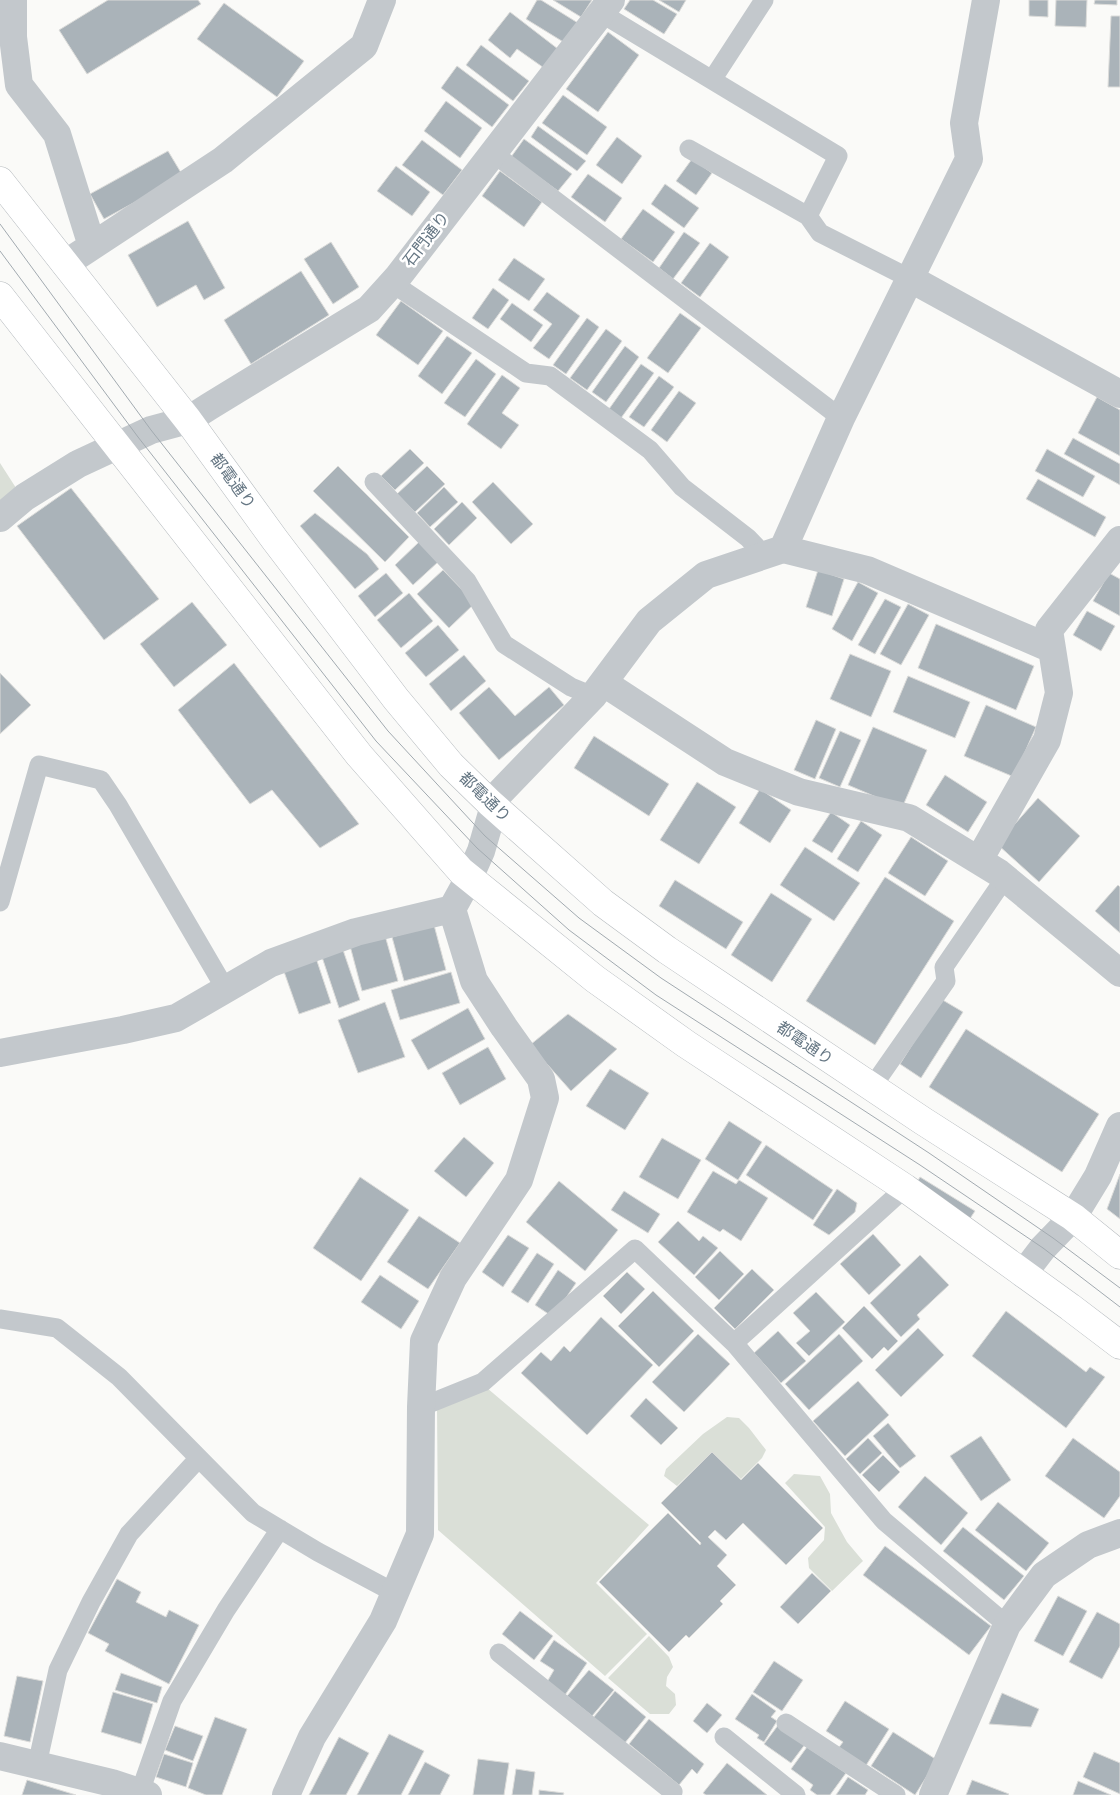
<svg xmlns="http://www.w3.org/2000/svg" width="1120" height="1795" viewBox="0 0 1120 1795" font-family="Poppins,'Noto Sans JP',sans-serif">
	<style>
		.green { fill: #dadfd7 }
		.building { fill: #aab3b9; stroke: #dcdcda }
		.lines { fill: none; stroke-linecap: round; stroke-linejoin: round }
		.primary-casing { stroke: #b5babe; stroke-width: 29 }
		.service { stroke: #c3c8cc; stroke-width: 19 }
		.minor { stroke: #c3c8cc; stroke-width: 28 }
		.primary { stroke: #fff; stroke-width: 28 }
		.tram { stroke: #a2aab0; stroke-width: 1 }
		.labels { text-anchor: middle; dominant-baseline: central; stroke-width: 5; stroke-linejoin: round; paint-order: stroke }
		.street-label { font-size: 16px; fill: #657683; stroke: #fff }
	</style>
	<rect width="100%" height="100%" fill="#fafaf8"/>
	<path class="green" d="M0,463L18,491L0,506Z
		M487,1388L649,1525L596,1583L647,1634L605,1676L438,1530L437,1406Z
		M727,1417L739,1418L749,1428L766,1450L762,1458L741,1479L712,1452L677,1486L664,1476L666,1469L703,1434Z
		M794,1474L820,1476L830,1494L831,1513L847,1542L863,1561L832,1591L809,1568L808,1558L824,1540L825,1527L785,1483Z
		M649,1636L669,1657L673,1667L667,1677L666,1686L675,1694L676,1705L669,1714H650L608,1678Z"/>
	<path class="building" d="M108,0H198L201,4L87,74L59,30Z
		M537,0H541L578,23L565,43L526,19Z
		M553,0H592L581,17Z
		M630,0H653L677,14L664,34L624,9Z
		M659,0H686L679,12Z
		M1029,0H1048V17L1029,16Z
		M1056,0H1087L1086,27L1055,26Z
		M1095,0H1117V5L1094,4Z
		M224,3L304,61L277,97L197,39Z
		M510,12L558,49L544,68L517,49L510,58L488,40Z
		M1111,16H1120V87H1108Z
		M608,32L639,55L598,112L566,89Z
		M481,45L529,81L513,101L466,65Z
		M457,66L509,105L492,127L441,88Z
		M563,95L607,127L587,155L542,123Z
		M446,101L482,128L460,158L424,131Z
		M538,126L586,161L577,171L531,137Z
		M617,137L642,156L622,184L596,165Z
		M524,139L572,174L558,191L511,157Z
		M422,140L462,170L443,195L402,165Z
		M168,151L183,176L104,219L90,194Z
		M692,159L712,173L696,195L676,181Z
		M396,166L430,192L412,216L377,191Z
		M500,171L542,202L524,227L482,196Z
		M588,174L622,198L605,222L571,197Z
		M665,184L699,208L684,228L651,204Z
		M643,209L675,232L653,262L621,239Z
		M188,221L225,288L204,300L196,285L157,307L128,255Z
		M684,232L700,243L673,279L659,268Z
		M331,242L359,287L333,304L304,259Z
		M710,243L729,257L700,297L681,283Z
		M514,258L545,279L529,301L498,280Z
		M301,271L329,315L251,364L224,320Z
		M493,288L509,300L488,329L472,318Z
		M547,292L580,316L549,359L533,348L552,324L533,310Z
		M401,301L443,331L418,365L376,335Z
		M512,303L543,325L531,342L500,319Z
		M680,313L701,328L668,373L647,358Z
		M587,318L599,327L566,374L553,365Z
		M606,329L622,341L587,390L570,378Z
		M447,336L472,353L442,394L418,376Z
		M625,346L639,357L606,402L592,392Z
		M476,359L496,374L465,417L444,403Z
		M641,364L654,373L621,418L609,409Z
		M502,375L520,388L502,413L519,425L501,449L467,424Z
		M659,376L674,387L644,427L629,417Z
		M679,391L696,403L667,442L651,430Z
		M1097,397L1120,410V456L1078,433Z
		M1073,438L1120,464V485L1064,454Z
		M410,449L424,463L395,490L381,476Z
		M1047,449L1095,476L1083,497L1035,471Z
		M338,466L409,537L385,562L313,491Z
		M427,466L445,484L415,512L397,494Z
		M1038,479L1106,517L1095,537L1026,499Z
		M493,482L533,524L511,544L472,502Z
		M444,487L458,502L430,527L417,513Z
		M71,488L159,599L104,640L17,526Z
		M462,502L477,518L449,545L434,529Z
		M315,513L367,554L379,569L355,589L300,526Z
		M419,542L438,562L413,585L395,565Z
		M443,570L475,603L449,628L417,594Z
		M818,570L844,579L832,616L806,607Z
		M386,573L403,593L375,617L358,596Z
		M1109,573L1120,579V616L1093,601Z
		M858,582L878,593L852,641L832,629Z
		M409,593L433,621L401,648L377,620Z
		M885,599L901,607L875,654L858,645Z
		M192,602L227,645L174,687L140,644Z
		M908,604L929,615L901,665L880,654Z
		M1087,611L1115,626L1101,651L1073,635Z
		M936,624L1034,666L1016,710L918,668Z
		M438,625L459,650L426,677L405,653Z
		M850,654L891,671L871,717L830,699Z
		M464,655L486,681L451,711L429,684Z
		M234,663L359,824L320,848L272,790L250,804L178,710Z
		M0,673L31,705L0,734Z
		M908,676L970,702L955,738L893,712Z
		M489,687L515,716L549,687L564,705L499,760L459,713Z
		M986,705L1036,727L1014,777L964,756Z
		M816,720L836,729L815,779L794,770Z
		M873,727L927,750L902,808L848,785Z
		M840,731L861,740L840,787L819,778Z
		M594,736L669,784L649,816L574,768Z
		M945,775L987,802L968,832L926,805Z
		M697,782L736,807L699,864L660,840Z
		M760,789L791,810L770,843L739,823Z
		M1038,798L1080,836L1039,882L997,844Z
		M831,812L850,825L832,853L812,841Z
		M861,821L882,835L858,872L837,859Z
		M911,837L948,861L925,896L888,873Z
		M805,847L860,883L834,921L780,885Z
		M885,877L954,921L875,1045L806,1001Z
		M675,880L743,922L726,949L659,906Z
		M1118,885L1120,887V933L1095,911Z
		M771,893L812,919L772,982L731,955Z
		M434,925L446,970L404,981L392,937Z
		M384,932L398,981L362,991L349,942Z
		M341,944L360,1000L339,1008L320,951Z
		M315,955L331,1003L299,1014L282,966Z
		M451,972L460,1003L400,1020L391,990Z
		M941,999L963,1012L921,1078L900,1064Z
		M385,1002L405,1057L358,1073L338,1020Z
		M468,1008L485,1039L428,1070L411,1040Z
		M568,1014L617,1049L571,1091L530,1045Z
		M966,1029L1099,1114L1062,1172L929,1087Z
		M488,1047L506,1079L460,1105L442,1073Z
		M610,1069L649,1093L625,1130L586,1106Z
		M729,1121L762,1142L738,1180L705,1159Z
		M464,1137L494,1163L466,1197L434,1171Z
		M662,1138L701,1160L678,1199L639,1177Z
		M766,1145L833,1190L813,1220L746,1175Z
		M713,1171L736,1184L739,1180L768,1198L741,1241L723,1229L720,1232L687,1212Z
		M1120,1174V1219L1107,1209Z
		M360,1177L409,1210L361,1281L313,1248Z
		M920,1177L975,1211L969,1220L916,1184Z
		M559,1181L618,1230L585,1271L526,1222Z
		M837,1189L857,1203L855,1212L829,1235L813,1225Z
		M624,1191L660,1214L648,1233L611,1210Z
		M419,1216L460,1243L428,1289L387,1262Z
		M678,1221L699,1241L703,1236L718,1248L694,1275L658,1242Z
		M873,1234L901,1265L869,1295L840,1264Z
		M508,1235L529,1248L503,1287L482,1272Z
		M720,1251L744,1274L719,1300L695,1277Z
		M537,1253L554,1264L528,1303L511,1292Z
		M920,1255L949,1285L917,1315L920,1319L901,1337L870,1303Z
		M752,1269L774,1290L735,1329L714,1308Z
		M558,1270L576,1283L553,1317L535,1305Z
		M627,1272L645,1289L621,1314L603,1296Z
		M380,1275L419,1301L401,1329L361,1302Z
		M653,1291L694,1331L659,1367L618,1326Z
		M816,1292L845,1322L809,1356L796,1343L810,1331L793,1313Z
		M864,1306L898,1341L888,1351L884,1347L872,1359L842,1328Z
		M1006,1311L1086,1372L1090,1367L1105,1377L1066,1428L972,1356Z
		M601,1317L653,1365L587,1435L521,1373L541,1352L551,1361L564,1346L570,1352Z
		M918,1328L944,1355L901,1397L875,1370Z
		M778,1331L806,1361L781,1383L754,1353Z
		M698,1334L730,1364L684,1412L652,1382Z
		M839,1334L863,1361L809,1410L785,1384Z
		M858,1381L889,1415L845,1456L813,1421Z
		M646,1398L678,1428L661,1445L630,1416Z
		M888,1423L916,1456L900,1468L873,1436Z
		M981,1436L1011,1480L981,1501L950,1456Z
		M868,1438L882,1453L860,1474L846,1459Z
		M1073,1438L1120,1472V1496L1104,1518L1045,1476Z
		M712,1452L741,1480L758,1463L823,1528L786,1565L743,1523L726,1540L715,1530L708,1537L727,1555L717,1566L736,1585L720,1601L723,1604L689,1638L686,1635L669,1652L599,1582L668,1513L700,1545L701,1543L661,1503Z
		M883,1455L900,1472L879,1492L862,1475Z
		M925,1476L968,1513L941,1545L898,1507Z
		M998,1502L1049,1543L1026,1571L975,1530Z
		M963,1527L1024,1576L1004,1600L943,1551Z
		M885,1546L991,1626L969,1655L863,1575Z
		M812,1573L831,1591L798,1624L780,1607Z
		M117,1579L141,1592L136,1602L166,1617L169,1610L199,1625L169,1684L105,1651L109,1644L88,1633Z
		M1058,1596L1087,1611L1063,1656L1034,1641Z
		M520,1611L553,1636L534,1660L502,1634Z
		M1097,1612L1120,1624V1646L1102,1679L1069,1662Z
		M554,1640L587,1663L565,1695L547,1682L554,1670L540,1661Z
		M774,1661L803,1680L782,1711L753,1692Z
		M589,1670L614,1690L592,1716L567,1696Z
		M121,1673L162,1687L157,1703L115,1690Z
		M17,1676L43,1681L30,1742L4,1736Z
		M615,1691L646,1717L624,1744L593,1718Z
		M113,1692L153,1704L141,1744L101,1732Z
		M1002,1693L1039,1709L1031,1727L989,1724Z
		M752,1694L776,1711L771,1717L777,1721L764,1742L757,1738L759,1735L735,1719Z
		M845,1701L889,1729L865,1767L837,1750L843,1742L826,1731Z
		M707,1703L722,1715L707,1733L693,1721Z
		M215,1717L247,1729L222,1795H206L188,1788Z
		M649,1719L704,1764L697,1774L692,1769L679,1785L629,1744Z
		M779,1724L806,1743L791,1763L764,1744Z
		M175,1726L203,1736L193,1761L165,1750Z
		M893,1732L937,1760L915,1795L871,1766Z
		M389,1734L424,1751L401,1795H357Z
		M339,1737L369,1753L346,1795H309Z
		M807,1747L846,1773L830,1795H817L810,1790L813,1785L791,1769Z
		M1094,1752L1120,1763V1794L1083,1777Z
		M164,1754L193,1763L186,1787L156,1777Z
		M478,1759L509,1763L504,1795H473Z
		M425,1762L450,1775L440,1795H408Z
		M727,1763L767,1795H706L703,1793Z
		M516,1769L535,1772L532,1795H512Z
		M848,1777L868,1790L865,1795H836Z
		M27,1780L76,1795H22Z
		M972,1780L1009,1794L1008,1795H966Z
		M1078,1781L1111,1795H1073Z
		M539,1790L564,1793L563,1795H539Z"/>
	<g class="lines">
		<g class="primary-casing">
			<path id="primary" d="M0,181L188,420L275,540L396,699L451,765L490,803L603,903L667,950L923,1121L1073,1217L1120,1255
				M0,296L359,755L461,871L595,979L686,1044L905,1188L1070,1307L1120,1345"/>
		</g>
		<path class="service" d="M601,13L838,156L808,216
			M712,80L764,0
			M689,149L808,216L820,233L911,279
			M493,153L841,418
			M392,283L526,373L550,376L650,450L682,487L748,538L765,556
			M374,482L467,581L504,644L571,687L593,696
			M0,902L39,765L101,780L118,805L226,990
			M872,1087L946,981L944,967L1005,878
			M0,1319L57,1328L119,1377L253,1513L318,1552L395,1593
			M734,1343L905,1188
			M421,1407L483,1382L635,1249L734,1343L884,1521L1007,1625
			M499,1653L673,1792L672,1795
			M786,1723L896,1795
			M724,1737L796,1795
			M37,1765L58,1670L91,1602L129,1534L198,1459
			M140,1792L172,1701L226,1610L280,1529"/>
		<path class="minor" d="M13,0V37L19,85L57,134L92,246
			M65,264L223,160L364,46L382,0
			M911,279L1120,394
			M0,518L25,497L78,464L151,430L188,420L210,406L369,309L397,278L611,0
			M783,549L867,570L1052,649
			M604,683L725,762L799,792L909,818L999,873L1120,973
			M490,803L593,696L649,621L706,575L783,549L841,418L969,159L964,123L986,0
			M979,860L1047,740L1059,693L1049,630L1120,540
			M0,1053L123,1030L176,1018L271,963L356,932L452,909
			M1023,1274L1043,1248L1073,1217L1098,1176L1120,1126
			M0,1756L112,1783L148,1795
			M286,1795L312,1737L383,1621L420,1534L421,1407L424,1341L453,1278L519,1180L545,1098L541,1079L504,1027L474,981L452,909L469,878L481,851L494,806
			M933,1795L1007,1625L1044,1575L1088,1545L1120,1533"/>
		<use href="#primary" class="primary"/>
		<path class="tram" d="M0,224L151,430L388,731L485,836L579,918L661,978L929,1153L1053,1238L1120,1288
			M0,251L138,437L376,741L477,848L569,930L656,995L920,1165L1043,1248L1120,1307"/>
	</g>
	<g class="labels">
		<g class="street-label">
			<text transform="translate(426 239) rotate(-52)">石門通り</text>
			<text transform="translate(233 481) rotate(54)">都電通り</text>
			<text transform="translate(485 797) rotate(44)">都電通り</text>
			<text transform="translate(805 1043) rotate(34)">都電通り</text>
		</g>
	</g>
</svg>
